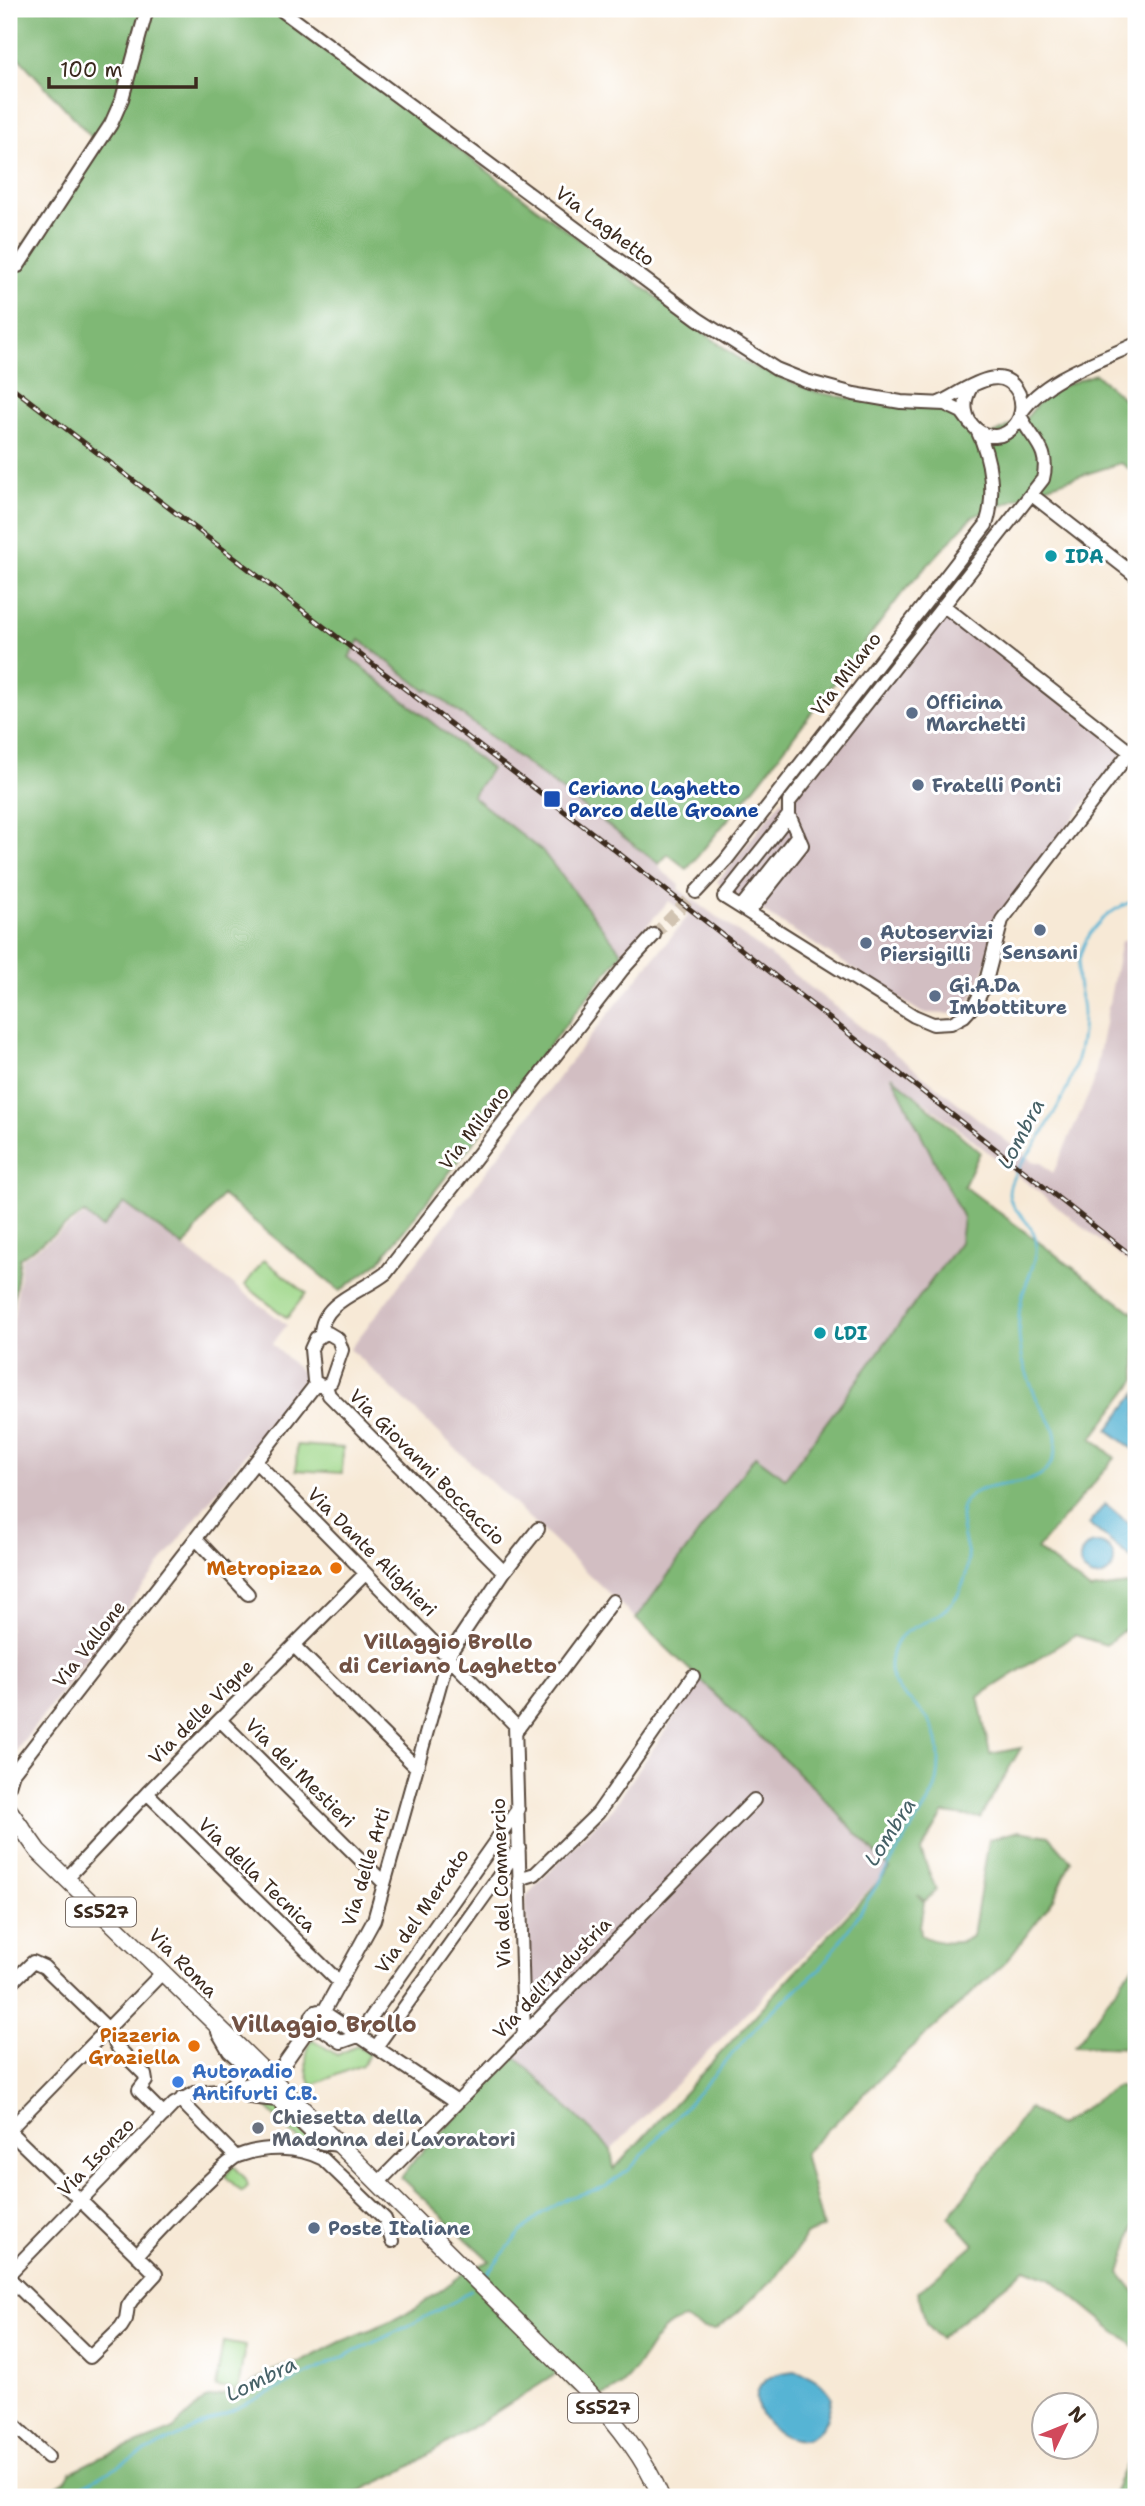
<svg xmlns="http://www.w3.org/2000/svg" width="1145" height="2506" viewBox="0 0 1145 2506" font-family="'Shantell Sans',sans-serif">
	<style>
		.industrial { fill: #d2bec2 }
		.green { fill: #9fd789; stroke: #6d8054; stroke-width: 2 }
		.forest { fill: #7fb875; stroke: #5d714a; stroke-width: 2 }
		.water { fill: #56b4d4; stroke: #486f79; stroke-width: 2 }
		.lines { fill: none; stroke-linecap: round; stroke-linejoin: round }
		.stream { stroke: #56b4d4; stroke-width: 2.5 }
		.minor-tunnel { stroke: #d1c3b1; stroke-width: 12; stroke-dasharray: 12 6; stroke-linecap: butt }
		.minor-casing { stroke: #57473a; stroke-width: 16 }
		.major-casing { stroke: #57473a; stroke-width: 19 }
		.minor { stroke: #fff; stroke-width: 12 }
		.major { stroke: #fff; stroke-width: 16 }
		.rail-casing { stroke: #3b2a1e; stroke-width: 5 }
		.rail { stroke: #fff; stroke-width: 2.5; stroke-dasharray: 8; stroke-linecap: butt }
		.culture-dot { fill: #0f9aa8; stroke: #fff; stroke-width: 2.5 }
		.service-dot { fill: #5c6f8a; stroke: #fff; stroke-width: 2.5 }
		.transit-dot { fill: #1a4fb4; stroke: #fff; stroke-width: 2.5 }
		.food-dot { fill: #e8710a; stroke: #fff; stroke-width: 2.5 }
		.shop-dot { fill: #3f7fe0; stroke: #fff; stroke-width: 2.5 }
		.worship-dot { fill: #6b7280; stroke: #fff; stroke-width: 2.5 }
		.labels { text-anchor: middle; dominant-baseline: central; stroke-width: 6; stroke-linejoin: round; paint-order: stroke }
		.shield { fill: #fff; stroke: #766a62; stroke-width: 2 }
		.shield-label { font-size: 18px; font-weight: bold; fill: #3b2a1e }
		.street-label { font-size: 19px; fill: #3b2a1e; stroke: #fff }
		.culture-label { font-size: 19px; font-weight: bold; fill: #0d838f; stroke: #fff; text-anchor: start }
		.service-label { font-size: 19px; font-weight: bold; fill: #4e5e75; stroke: #fff; text-anchor: start }
		.transit-label { font-size: 19px; font-weight: bold; fill: #164399; stroke: #fff; text-anchor: start }
		.food-label { font-size: 19px; font-weight: bold; fill: #c56008; stroke: #fff; text-anchor: end }
		.shop-label { font-size: 19px; font-weight: bold; fill: #366cbe; stroke: #fff; text-anchor: start }
		.worship-label { font-size: 19px; font-weight: bold; fill: #5b616d; stroke: #fff; text-anchor: start }
		.water-label { font-size: 21px; font-style: italic; fill: #466167; stroke: #fff }
		.neighbourhood-label { font-size: 21px; font-weight: bold; fill: #725244; stroke: #fff }
		.quarter-label { font-size: 23px; font-weight: bold; fill: #725244; stroke: #fff }
	</style>
	<rect width="100%" height="100%" fill="#fff"/>
	<filter id="ink" filterUnits="userSpaceOnUse"><feTurbulence type="fractalNoise" baseFrequency=".0143" numOctaves="2"/><feDisplacementMap in="SourceGraphic" scale="14" xChannelSelector="R" yChannelSelector="G"/><feConvolveMatrix kernelMatrix="1 2 1 2 8 2 1 2 1" color-interpolation-filters="sRGB"/></filter>
	<filter id="wash" filterUnits="userSpaceOnUse"><feTurbulence type="fractalNoise" baseFrequency=".00686" numOctaves="4" result="noise"/><feDisplacementMap in="SourceGraphic" scale="28" xChannelSelector="R" yChannelSelector="G"/><feGaussianBlur stdDeviation="1.57" result="paint"/><feColorMatrix in="noise" values="0 0 0 0 0 0 0 0 0 0 0 0 0 0 0 0 0 1.4 0 .05"/><feComposite in="paint" operator="in"/></filter>
	<g filter="url(#wash)">
		<rect width="100%" height="100%" fill="#f7e9d6"/>
		<path class="industrial" d="M9,369L425,690L428,688L619,833L659,864L661,870L680,885L678,889L764,951L1032,1161L1041,1163L1053,1173L1093,1085L1121,941L1136,936V1269L893,1077L963,1218L960,1242L785,1478L755,1457L636,1619L350,1349L584,1044L688,916L669,901L622,953L543,852L471,795L491,769L413,707L9,394Z
			M939,602L1126,749L1000,915L985,968L972,997L962,1008L950,1014L922,1013L717,882Z
			M124,1203L287,1325L272,1344L306,1376L9,1760V1349L22,1259L85,1215L102,1228Z
			M700,1680L817,1791L890,1868L611,2150L516,2057L547,2019L529,2005L526,1896L603,1816H607Z"/>
		<path class="green" d="M264,1260L306,1293L287,1318L245,1285Z
			M297,1445L343,1448L342,1473L296,1470Z
			M312,2039L337,2055L357,2046L369,2054L362,2065L312,2085C304,2069 304,2055 312,2039Z
			M261,2102L274,2104L322,2148L299,2144L300,2141Z
			M234,2166L246,2179L248,2186L242,2192L225,2176Z
			M223,2342L245,2346L238,2390L216,2387Z"/>
		<path class="forest" d="M9,9H270L745,363L816,392L885,405L947,410L956,414L984,439L1027,417L1043,397L1055,389L1095,374L1136,409V474L1121,463L1051,485L972,517L904,591L759,782L687,869L668,854L659,864L428,689L426,691L360,640L349,657L491,769L472,796L543,852L622,953L379,1262L340,1291L222,1195L184,1247L124,1203L102,1228L84,1213L20,1258L9,1331V259H14L95,141L9,47Z
			M892,1076L980,1152L964,1186L1136,1315V1380L1092,1438L1115,1458L1037,1549L1090,1590L1136,1584V1624L1125,1629L1106,1645L1075,1635L978,1697L990,1754L1021,1748L980,1818L944,1813L921,1851L936,1890L925,1901L917,1895L924,1902L920,1926L921,1935C934,1943 962,1947 973,1935L989,1839L1019,1831L1049,1836L1071,1861L1054,1899L1004,1964L907,2052L804,2153L823,2228L805,2235L798,2248L777,2276L737,2313L715,2330L703,2329L685,2319C644,2327 646,2383 601,2396L587,2384L575,2391L558,2373L406,2469L348,2497H42L66,2480L71,2472L97,2459L172,2430L205,2399L243,2390L273,2370L303,2361L340,2342L389,2322L417,2308L467,2271L490,2261L401,2178L416,2158L516,2057L611,2150L614,2169L890,1869L817,1791L636,1619L755,1456L785,1478L960,1242L963,1218Z
			M1136,1961V2075H1134V2048L1075,2046Z
			M1117,2086L1132,2091L1136,2125V2221L1120,2273L1136,2293V2348L1051,2279L1025,2269L940,2338L926,2324L918,2292L974,2244L949,2217L1029,2108L1058,2126Z
			M1136,2450V2497H1111L1130,2456Z"/>
		<path class="water" d="M1136,1393V1451L1108,1430Z
			M1105,1504L1136,1529V1552L1131,1558L1089,1524Z
			M1080 1560a17 17 0 1 1 34 0a17 17 0 1 1-34 0Z
			M794,2371C812,2375 822,2382 832,2398C830,2406 828,2417 824,2424C792,2476 709,2379 794,2371Z"/>
		<g class="lines">
			<path class="stream" d="M484,2277L520,2233L541,2214L568,2198L605,2187L630,2169L766,2016L820,1969L857,1917L932,1796C942,1775 942,1737 927,1718C911,1697 884,1689 891,1657C895,1633 912,1629 931,1619C945,1612 958,1598 963,1584C966,1576 969,1566 968,1557C966,1536 950,1508 974,1493C1001,1477 1056,1495 1056,1440C1056,1424 1042,1411 1036,1397C1027,1377 1020,1356 1019,1334C1018,1322 1019,1309 1022,1297C1027,1278 1039,1259 1036,1240C1032,1221 1010,1210 1009,1194C1008,1176 1033,1150 1042,1134C1055,1112 1068,1090 1075,1066C1080,1050 1083,1030 1083,1013C1083,1002 1079,992 1078,981C1075,941 1101,912 1136,900
				M64,2497L79,2487L139,2455L408,2326L457,2300L471,2290"/>
		</g>
	</g>
	<g filter="url(#ink)">
		<g class="lines">
			<path class="minor-tunnel" d="M654,935L696,892"/>
			<g class="minor-casing">
				<path id="minor" d="M280,9L698,319L776,369L806,381L854,394L901,402L945,404L962,412L970,423
					M18,266L111,124L122,99L147,9
					M939,403C962,393 1002,358 1019,394C1023,404 1022,416 1015,425C992,454 949,420 972,386
					M1021,413C1044,378 1099,361 1136,344
					M1032,495L1136,576
					M944,606L1130,752
					M789,815L724,897L914,1016L933,1024L951,1023L964,1016L975,1004L985,985L1002,920L1136,744
					M696,892L726,860L986,525C996,495 991,458 977,430
					M741,907L798,835
					M749,912L802,845L789,815V802L1043,479C1051,448 1031,440 1020,415
					M328,1333L338,1339L342,1350L331,1382L323,1387L314,1381L311,1349L316,1338Z
					M321,1334C321,1301 364,1291 386,1273L622,970L654,935
					M326,1386L329,1395L504,1572
					M256,1462L515,1725L524,2035
					M196,1539L248,1594
					M294,1646L416,1767
					M220,1720L383,1882
					M516,1731L613,1601
					M9,1786L13,1773L316,1384
					M147,1793L340,1983
					M66,1879L147,1793L365,1574
					M519,1879L535,1874L598,1813L693,1676
					M9,1985L33,1962L44,1967L108,2029L118,2048L145,2075L146,2081L139,2090L164,2115
					M311 2020a9 9 0 1 1 18 0a9 9 0 1 1-18 0Z
					M324,2011L374,1920L448,1656L504,1572L538,1529
					M328,2015L457,2102
					M322,2029L341,2042L358,2036
					M218,2032L229,2051L240,2061C241,2076 236,2083 224,2091
					M358,2036L518,1809
					M376,2047L519,1848
					M235,2089L260,2080L273,2079
					M250,2097L277,2100L322,2143L339,2145
					M182,2098L185,2105L236,2157
					M9,2130L163,1972
					M9,2131L156,2274L132,2300L128,2306L126,2319L121,2327L90,2357L9,2278
					M378,2183L754,1800
					M137,2256C148,2241 225,2161 238,2156C264,2146 298,2146 323,2159L385,2219L392,2241
					M9,2274L174,2104L194,2093L231,2090L255,2092L267,2088L305,2034L314,2026
					M9,2420L48,2457"/>
			</g>
			<g class="major-casing">
				<path id="major" d="M9,1810L38,1851L352,2157L590,2394C618,2425 645,2458 661,2497"/>
			</g>
			<use href="#minor" class="minor"/>
			<use href="#major" class="major"/>
			<g class="rail-casing">
				<path id="rail" d="M9,385L607,844L1136,1259"/>
			</g>
			<use href="#rail" class="rail"/>
		</g>
	</g>
	<g class="culture-dot">
		<circle cx="1051" cy="556" r="7"/>
		<circle cx="820" cy="1333" r="7"/>
	</g>
	<g class="service-dot">
		<circle cx="912" cy="713" r="7"/>
		<circle cx="918" cy="785" r="7"/>
		<circle cx="1040" cy="930" r="7"/>
		<circle cx="866" cy="943" r="7"/>
		<circle cx="935" cy="996" r="7"/>
		<circle cx="314" cy="2228" r="7"/>
	</g>
	<rect class="transit-dot" x="543" y="790" width="18" height="18" rx="3.5"/>
	<g class="food-dot">
		<circle cx="336" cy="1568" r="7"/>
		<circle cx="194" cy="2046" r="7"/>
	</g>
	<circle class="shop-dot" cx="178" cy="2082" r="7"/>
	<circle class="worship-dot" cx="258" cy="2128" r="7"/>
	<g class="labels">
		<g class="shield">
			<rect x="66" y="1897.5" width="70" height="29" rx="5"/>
			<rect x="568" y="2393.5" width="70" height="29" rx="5"/>
		</g>
		<g class="shield-label">
			<text x="101" y="1912">SS527</text>
			<text x="603" y="2408">SS527</text>
		</g>
		<g class="street-label">
			<text transform="translate(605 226) rotate(37)">Via Laghetto</text>
			<text transform="translate(846 674) rotate(-52)">Via Milano</text>
			<text transform="translate(474 1128) rotate(-52)">Via Milano</text>
			<text transform="translate(427 1467) rotate(45)">Via Giovanni Boccaccio</text>
			<text transform="translate(372 1552) rotate(45)">Via Dante Alighieri</text>
			<text transform="translate(89 1644) rotate(-52)">Via Vallone</text>
			<text transform="translate(201 1712) rotate(-45)">Via delle Vigne</text>
			<text transform="translate(300 1773) rotate(45)">Via dei Mestieri</text>
			<text transform="translate(366 1867) rotate(-73)">Via delle Arti</text>
			<text transform="translate(257 1875) rotate(44)">Via della Tecnica</text>
			<text transform="translate(501 1883) rotate(-92)">Via del Commercio</text>
			<text transform="translate(422 1911) rotate(-55)">Via del Mercato</text>
			<text transform="translate(183 1963) rotate(45)">Via Roma</text>
			<text transform="translate(552 1978) rotate(-46)">Via dell'Industria</text>
			<text transform="translate(96 2157) rotate(-46)">Via Isonzo</text>
		</g>
		<g class="culture-label">
			<text x="1065" y="556">IDA</text>
			<text x="834" y="1333">LDI</text>
		</g>
		<g class="service-label">
			<text x="926" y="702">Officina<tspan x="926" dy="22">Marchetti</tspan></text>
			<text x="932" y="785">Fratelli Ponti</text>
			<text x="880" y="932">Autoservizi<tspan x="880" dy="22">Piersigilli</tspan></text>
			<text x="1040" y="952" text-anchor="middle">Sensani</text>
			<text x="949" y="985">Gi.A.Da<tspan x="949" dy="22">Imbottiture</tspan></text>
			<text x="328" y="2228">Poste Italiane</text>
		</g>
		<g class="transit-label">
			<text x="568" y="788">Ceriano Laghetto<tspan x="568" dy="22">Parco delle Groane</tspan></text>
		</g>
		<g class="food-label">
			<text x="322" y="1568">Metropizza</text>
			<text x="180" y="2035">Pizzeria<tspan x="180" dy="22">Graziella</tspan></text>
		</g>
		<g class="shop-label">
			<text x="192" y="2071">Autoradio<tspan x="192" dy="22">Antifurti C.B.</tspan></text>
		</g>
		<g class="worship-label">
			<text x="272" y="2117">Chiesetta della<tspan x="272" dy="22">Madonna dei Lavoratori</tspan></text>
		</g>
		<g class="water-label">
			<text transform="translate(1021 1134) rotate(-62)">Lombra</text>
			<text transform="translate(890 1832) rotate(-57)">Lombra</text>
			<text transform="translate(261 2379) rotate(-26)">Lombra</text>
		</g>
		<g class="neighbourhood-label">
			<text x="448" y="1642">Villaggio Brollo<tspan x="448" dy="24">di Ceriano Laghetto</tspan></text>
		</g>
		<g class="quarter-label">
			<text x="324" y="2024">Villaggio Brollo</text>
		</g>
	</g>
	<rect width="1145" height="2506" fill="none" stroke="#fff" stroke-width="35"/>
	<g transform="translate(1065 2426) rotate(47)"><circle r="33" fill="#ffffff" stroke="#b1aaa5" stroke-width="2"/>
	<path d="M0-5L12 26L0 18L-12 26Z" fill="#d1495b"/>
	<text y="-10" font-size="19" font-weight="bold" text-anchor="middle" fill="#3b2a1e">N</text>
	</g>
	<path d="M49 77v10h147v-10" fill="none" stroke="#3b2a1e" stroke-width="3.5"/>
	<text x="60" y="77" font-size="21" fill="#3b2a1e" stroke="#ffffff" stroke-width="5" paint-order="stroke">100 m</text>
</svg>
